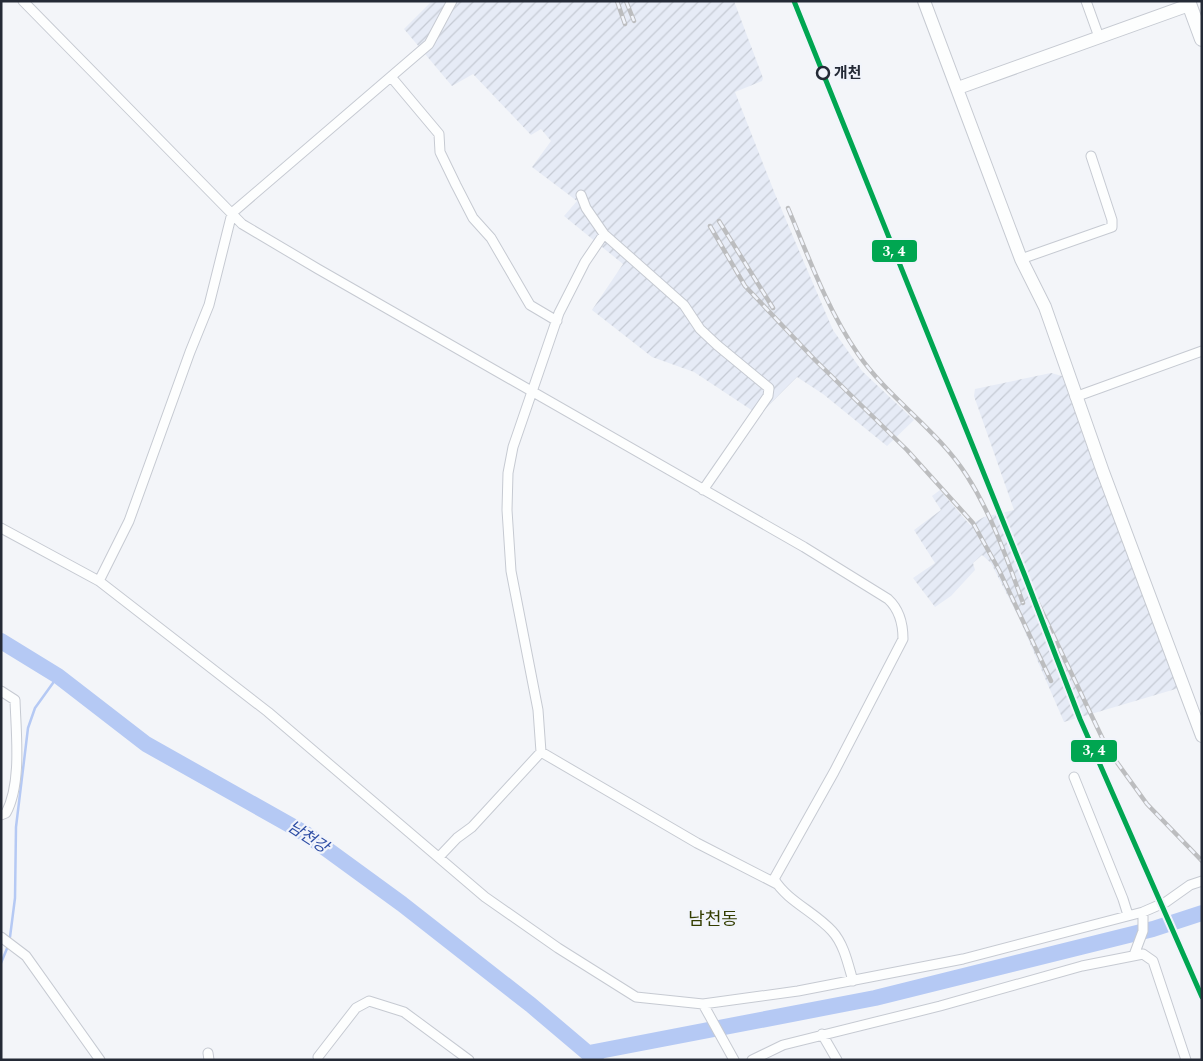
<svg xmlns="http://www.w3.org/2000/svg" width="1203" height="1061" viewBox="0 0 1203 1061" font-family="Spectral,'Noto Sans KR',serif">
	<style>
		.industrial { fill: url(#industrial-furrows) }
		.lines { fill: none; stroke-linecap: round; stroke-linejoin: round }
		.stream { stroke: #b5c9f4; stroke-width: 2.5 }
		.river { stroke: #b5c9f4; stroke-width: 16 }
		.street-casing { stroke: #c6cad2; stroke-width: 11 }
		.secondary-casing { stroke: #c6cad2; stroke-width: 14 }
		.primary-casing { stroke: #c6cad2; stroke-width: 16 }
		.street { stroke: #fdfefe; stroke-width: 9 }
		.secondary { stroke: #fdfefe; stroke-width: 12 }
		.primary { stroke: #fdfefe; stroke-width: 14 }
		.rail-casing { stroke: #bcbdbf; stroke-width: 4.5 }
		.rail { stroke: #f1f4fb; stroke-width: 2.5; stroke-dasharray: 8; stroke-linecap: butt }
		.rail-1-casing { stroke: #f1f4fb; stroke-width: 9 }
		.rail-1 { stroke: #00a651; stroke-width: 5 }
		.stop-dot { fill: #f1f4fb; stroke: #242a36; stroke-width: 2.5 }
		.labels { text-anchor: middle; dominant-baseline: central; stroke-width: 4.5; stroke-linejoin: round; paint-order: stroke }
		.stop-label { font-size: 15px; font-weight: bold; fill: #242a36; stroke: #f1f4fb; text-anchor: start }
		.water-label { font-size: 16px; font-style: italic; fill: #2d4da4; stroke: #f1f4fb }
		.quarter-label { font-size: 18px; fill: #333d00; stroke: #f1f4fb }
		.line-badge { stroke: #f1f4fb; stroke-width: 2 }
		.badge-label { font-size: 14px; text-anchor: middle; font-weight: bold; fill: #fff }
	</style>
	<defs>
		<pattern id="industrial-furrows" width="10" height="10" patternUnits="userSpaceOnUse" patternTransform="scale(1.25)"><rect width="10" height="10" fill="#e6ebf6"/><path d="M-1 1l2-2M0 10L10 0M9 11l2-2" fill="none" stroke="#c5cad4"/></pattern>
	</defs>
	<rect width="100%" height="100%" fill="#f3f5f9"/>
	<path class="industrial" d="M432,1H734L763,78L762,81L735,92L775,194L809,274L833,330L862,371L914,420L887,446L823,394L797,377L759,415L694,372L652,357L592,310L623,264L564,216L577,201L532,167L551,141L541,129L531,135L473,74L452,86L404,29Z
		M1051,373L1062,376L1100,483L1179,688L1064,722L1019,618L991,563L982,555L973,563L975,570L951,596L935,607L913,578L935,563L914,530L941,510L932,496L940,490L970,525L984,517L1014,510L974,396L975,389Z"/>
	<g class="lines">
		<path class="stream" d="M10,937L15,898L16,827L28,728L35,708L58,676
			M1,963L8,946"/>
		<path class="river" d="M1,641L58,676L146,744L306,834L402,904L531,1005L596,1060
			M589,1053L875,998L1153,929L1202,913"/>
		<g class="street-casing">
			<path id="street" d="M23,1L242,224L318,269L804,547L888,599C900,610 903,624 903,639L834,772L774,879C787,901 815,912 832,931C844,944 848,964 853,981
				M1086,1L1099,37
				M392,78L439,134L440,152L456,185L473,218L491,238L530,305L557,321
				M581,195L586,208L604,234L684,305L700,329L717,345L769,388L768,396L703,490
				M1021,259L1112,227V220L1091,156
				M1075,397L1202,351
				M1,528L99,581L268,712L485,897L558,948L636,997L703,1004L798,991L963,959L1143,912L1166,902L1190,885L1202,881
				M99,581L129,521L190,352L209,305L232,213L429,44L452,1
				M1,691L15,700C16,733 22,783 6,813L1,815
				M541,752L538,710L511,571L507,510L508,473L513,447L559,313L585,262L604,234
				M1074,777L1123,899L1128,915
				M439,857L457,838L472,827L541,752L697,843L777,884
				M1,937L26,956L100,1060
				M1134,955L1143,931V912
				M703,1004L734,1060
				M822,1034L837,1060
				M208,1053L209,1060
				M318,1057L356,1008L369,1001L404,1012L469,1060
				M752,1060L783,1045L940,1006L1082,966L1143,954L1153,961L1186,1060"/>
		</g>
		<g class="secondary-casing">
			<path id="secondary" d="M924,1L1021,259L1045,307L1103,472L1202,736
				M958,88L1189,5"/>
		</g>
		<g class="primary-casing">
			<path id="primary" d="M1188,1L1202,39"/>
		</g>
		<use href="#street" class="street"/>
		<use href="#secondary" class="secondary"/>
		<use href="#primary" class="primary"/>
		<g class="rail-casing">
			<path id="rail" d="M617,1L625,24
				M626,1L634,21
				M788,208C809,258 827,309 858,354C889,399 938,430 967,476C992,515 1007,559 1023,603
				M719,221L773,308
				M710,226L745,286L815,360L907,450L973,523L999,570L1051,681
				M1025,576L1108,750L1147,804L1202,861"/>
		</g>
		<use href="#rail" class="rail"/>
		<g class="rail-1-casing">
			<path id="rail-1" d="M794,1L1025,576L1080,719L1202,997"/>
		</g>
		<use href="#rail-1" class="rail-1"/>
	</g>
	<circle class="stop-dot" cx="823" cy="73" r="6"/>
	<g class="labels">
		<g class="stop-label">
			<text x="834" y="73">개천</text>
		</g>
		<g class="water-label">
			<text transform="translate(308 837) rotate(33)">남천강</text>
		</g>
		<g class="quarter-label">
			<text x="713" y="919">남천동</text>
		</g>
	</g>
	<g class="line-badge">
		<rect x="871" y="239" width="47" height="24" rx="5" fill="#00a651"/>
		<rect x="1070" y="739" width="48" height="24" rx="5" fill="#00a651"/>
	</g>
	<g class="badge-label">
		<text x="894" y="256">3, 4</text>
		<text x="1094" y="755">3, 4</text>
	</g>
	<rect width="1203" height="1061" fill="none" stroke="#242a36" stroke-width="5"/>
</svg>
